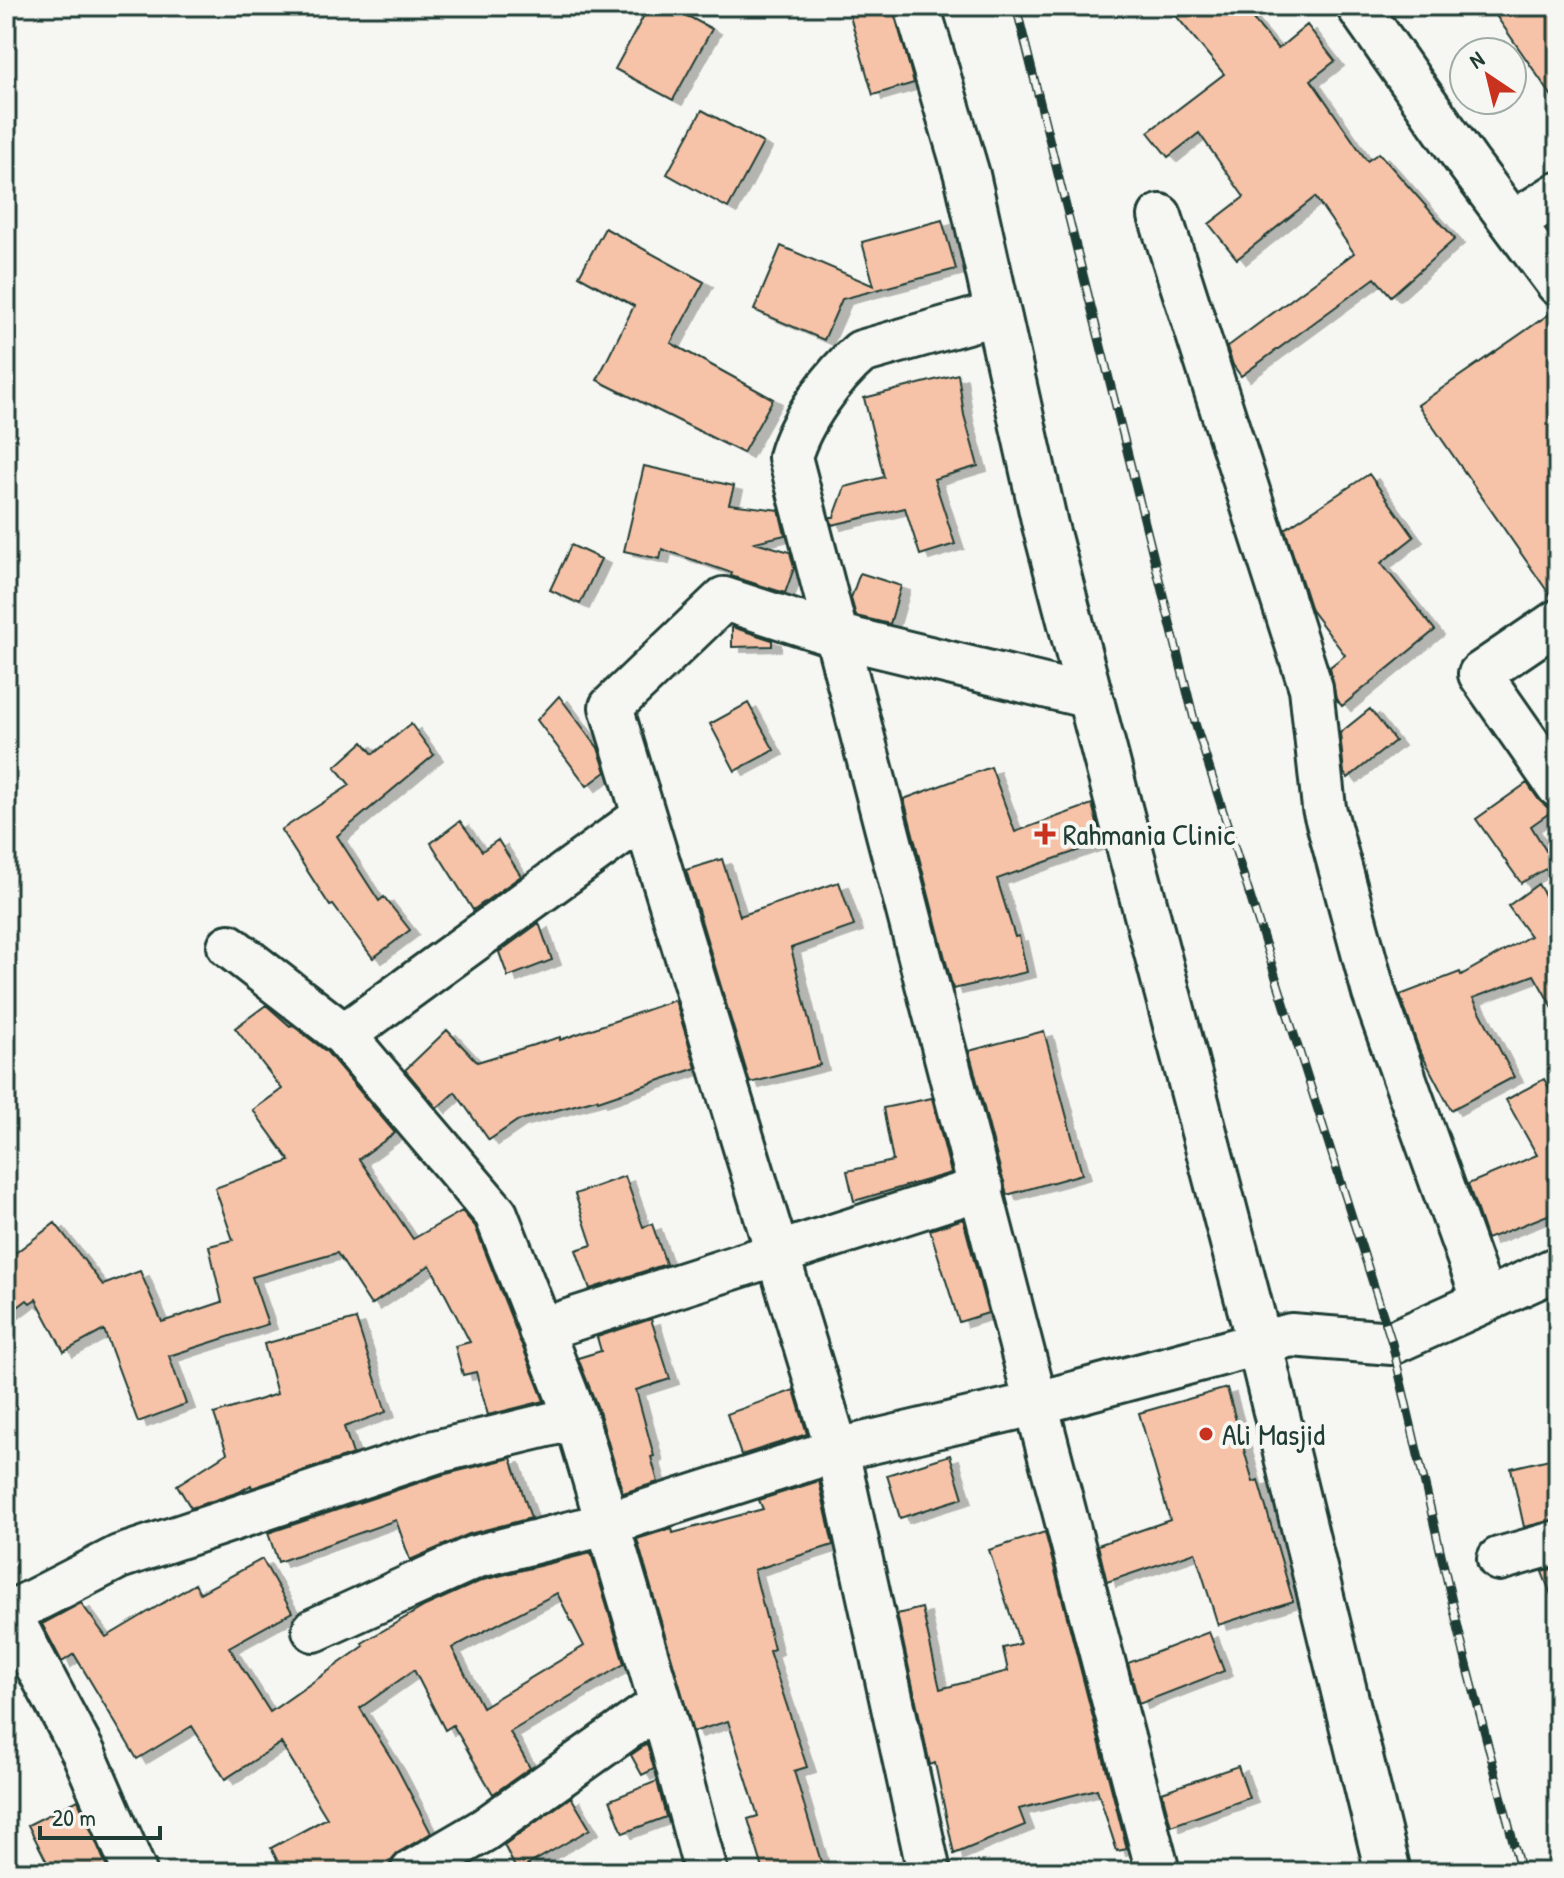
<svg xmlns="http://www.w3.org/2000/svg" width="1564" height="1878" viewBox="0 0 1564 1878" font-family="'Patrick Hand',sans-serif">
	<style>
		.building { fill: #f7c3a8; stroke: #1f3d34; stroke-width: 2; fill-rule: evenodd; filter: url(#shadow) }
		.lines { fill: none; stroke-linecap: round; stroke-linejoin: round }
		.street-casing { stroke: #1f3d34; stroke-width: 48 }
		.secondary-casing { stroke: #1f3d34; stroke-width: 50 }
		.street { stroke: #f6f6f2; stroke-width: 42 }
		.secondary { stroke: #f6f6f2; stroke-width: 44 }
		.rail-casing { stroke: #1f3d34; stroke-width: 9 }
		.rail { stroke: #f6f6f2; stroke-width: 6; stroke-dasharray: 18; stroke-linecap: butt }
		.poi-dot { fill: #c8321e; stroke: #f6f6f2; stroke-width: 3 }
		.labels { text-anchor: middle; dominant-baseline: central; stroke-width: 8; stroke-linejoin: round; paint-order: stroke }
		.poi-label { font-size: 30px; fill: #1f3d34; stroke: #f6f6f2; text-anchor: start }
	</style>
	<defs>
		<filter id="shadow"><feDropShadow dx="9" dy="5" stdDeviation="0" flood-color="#0004"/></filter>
	</defs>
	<rect width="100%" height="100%" fill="#f6f6f2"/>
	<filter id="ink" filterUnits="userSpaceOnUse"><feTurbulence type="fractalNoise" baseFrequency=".0125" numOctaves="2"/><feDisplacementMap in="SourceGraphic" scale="16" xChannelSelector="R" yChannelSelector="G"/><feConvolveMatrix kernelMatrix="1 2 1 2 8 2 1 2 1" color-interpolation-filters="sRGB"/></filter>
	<g filter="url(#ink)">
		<path class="building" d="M649,6H669L712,29L673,100L615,69Z
			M847,6H893L914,83L873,95Z
			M1168,6H1242L1278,49L1307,25L1335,61L1311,80L1367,161L1379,153L1455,239L1391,296L1375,278L1241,376L1233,365L1227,347L1354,253L1315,197L1237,259L1209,224L1244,197L1199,133L1168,157L1148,132L1224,74Z
			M1515,6H1558V105L1497,17Z
			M702,110L763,143L728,208L667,174Z
			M942,220L956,269L842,299L824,340L754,310L781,246L874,286L862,242Z
			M605,228L704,282L671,343L773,399L743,453L597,380L634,306L579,276Z
			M1558,308V597L1552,598L1418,405Z
			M958,374L964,415L978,466L934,479L955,544L920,555L905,508L832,525L830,517H834L845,487L884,477L864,398Z
			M644,466L734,486L729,504L779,510L785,535L755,542L790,552L794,568L785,593L731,576L732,573L662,549L660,559L624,551Z
			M1369,474L1414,537L1381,563L1435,630L1342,706L1336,699L1330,667L1345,655L1311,610L1285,529Z
			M571,545L601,559L580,604L550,590Z
			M860,573L901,586L890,624L856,616L851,598Z
			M732,627L772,640V646L732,647Z
			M559,696L598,748L606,772L587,786L537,720Z
			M748,703L774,750L735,771L710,724Z
			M1370,709L1395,741L1348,778L1344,773L1340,733Z
			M411,724L434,755L337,836L379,901L384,897L410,930L373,958L333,905L330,906L281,830L350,785L335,767L363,742L373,754Z
			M991,767L1015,832L1092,804L1102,842L997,879L1015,937L1019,936L1027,972L953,989L904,799Z
			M1527,783L1539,800L1547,807L1555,809L1531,826L1554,864L1521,883L1476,819Z
			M460,821L482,851L498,840L521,876L473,910L431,843Z
			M722,859L740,916L839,882L854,926L791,948L820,1065L750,1083L686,870Z
			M1538,884L1558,917V1017L1534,975L1473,998L1514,1077L1451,1110L1419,1049L1400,995L1460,972L1461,975L1530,936L1508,906Z
			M539,923L552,960L508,977L499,952Z
			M675,1000L696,1068L598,1101L597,1099L517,1121L489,1140L455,1092L437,1108L405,1070L447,1030L477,1062L560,1037V1040Z
			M266,1005L290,1026L292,1025L327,1052L395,1133L359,1159L413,1239L462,1211L475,1226L544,1401L488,1415L476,1372L463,1375L455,1346L470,1342L430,1265L371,1305L337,1253L252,1277L268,1324L169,1356L186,1404L138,1422L104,1330L64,1352L36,1299L30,1303L27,1300L6,1316V1260L55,1223L103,1285L140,1271L162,1322L222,1302L209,1246L233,1240L215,1188L290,1161L253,1110L282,1089L235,1028Z
			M1044,1031L1082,1174L1007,1195L969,1051Z
			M1544,1079L1558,1103V1211L1487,1239L1468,1184L1537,1155L1506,1100Z
			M932,1098L951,1173L854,1201L847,1171L893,1161L883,1108Z
			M625,1176L643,1227L652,1224L666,1264L590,1289L576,1250L592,1245L575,1194Z
			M963,1219L988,1313L959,1322L930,1230Z
			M356,1319L386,1412L344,1427L353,1454L252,1488L251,1485L239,1492L191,1508L177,1485L227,1453L214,1414L277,1394L264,1344Z
			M651,1319L670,1379L636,1390L654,1456L651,1457L658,1482L623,1493L599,1411L578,1358L601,1351L597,1337Z
			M1227,1388L1253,1482L1258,1480L1293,1601L1218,1625L1195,1552L1107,1582L1098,1545L1170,1520L1139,1413Z
			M794,1390L807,1434L741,1455L727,1414Z
			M950,1455L963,1498L900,1518L887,1475Z
			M1558,1457V1519L1524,1527L1511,1468Z
			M511,1458L531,1518L469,1534L410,1560L396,1520L278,1562L268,1533L442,1475Z
			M819,1481L833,1545L754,1570L774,1649L769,1651L807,1767L794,1771L824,1872H764L748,1819L758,1816L728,1721L693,1732L637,1539L672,1528L673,1533L763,1509L759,1500Z
			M1045,1532L1127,1849L1117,1851L1097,1789L1019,1809L1025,1825L954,1854L935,1763L930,1765L897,1614L922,1608L940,1689L1008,1671L1003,1648L1020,1644L989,1550Z
			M591,1553L624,1664L510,1732L530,1768L493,1794L453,1725L445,1730L414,1670L360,1708L396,1766L431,1833L399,1852L391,1861L388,1872H283L271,1848L327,1818L281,1743L225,1779L192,1726L137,1759L74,1654L62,1662L42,1624L81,1603L106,1637L195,1584L200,1593L262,1559L292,1612L229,1647L270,1712L364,1646L362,1643L425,1606L483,1580ZM557,1593L584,1646L482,1707L452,1648Z
			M1558,1567V1606L1556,1607L1542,1572Z
			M1209,1632L1224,1671L1139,1704L1128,1663Z
			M647,1744L654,1769L642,1775L631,1755Z
			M1238,1766L1249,1798L1171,1826L1162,1792Z
			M657,1781L666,1817L623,1833L610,1800Z
			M571,1797L590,1829L517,1871L504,1845Z
			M78,1800L109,1872H52L28,1825Z"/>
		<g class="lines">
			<g class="street-casing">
				<path id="street" d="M1358,6L1468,163L1558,284
					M1160,216L1311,688L1324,808L1374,993L1484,1301
					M1514,222L1558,194
					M998,313L861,352C833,376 800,421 790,457L1158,1872
					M1558,621L1480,674L1558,786
					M229,946L344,1035L496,1214L576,1418L661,1704L706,1872
					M344,1035L644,816
					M540,1330L982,1188
					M1499,1559L1558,1542
					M9,1613L84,1754L135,1872
					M6,1615L119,1557L435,1452L576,1418
					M314,1630L475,1557L606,1524L837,1450L1038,1403L1291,1335L1392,1343L1558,1268
					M412,1872L484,1830L661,1704
					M929,1872L837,1450L611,707L724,599L838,636L1090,697"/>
			</g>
			<g class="secondary-casing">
				<path id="secondary" d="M917,6L967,175L1045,525L1259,1342L1388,1872"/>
			</g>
			<use href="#street" class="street"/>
			<use href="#secondary" class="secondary"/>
			<g class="rail-casing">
				<path id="rail" d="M1016,6L1195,723L1392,1343L1464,1653L1521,1872"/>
			</g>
			<use href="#rail" class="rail"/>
		</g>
	</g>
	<g class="poi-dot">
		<path d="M1041 822h8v8h8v8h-8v8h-8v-8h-8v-8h8z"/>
		<circle cx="1206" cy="1434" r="8"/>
	</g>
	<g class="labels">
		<g class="poi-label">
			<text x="1063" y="834">Rahmania Clinic</text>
			<text x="1222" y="1434">Ali Masjid</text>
		</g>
	</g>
	<rect width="1564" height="1878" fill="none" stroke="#f6f6f2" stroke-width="32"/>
	<rect x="16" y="16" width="1532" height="1846" fill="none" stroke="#1f3d34" stroke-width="3" filter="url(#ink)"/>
	<g transform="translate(1488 76) rotate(325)"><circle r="38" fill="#f6f6f2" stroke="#a0aca6" stroke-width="2"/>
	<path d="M0-6L14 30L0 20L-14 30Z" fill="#c8321e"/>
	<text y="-12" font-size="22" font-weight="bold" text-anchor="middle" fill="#1f3d34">N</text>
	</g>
	<path d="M40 1826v12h120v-12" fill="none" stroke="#1f3d34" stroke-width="4"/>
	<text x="52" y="1826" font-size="24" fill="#1f3d34" stroke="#f6f6f2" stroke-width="6" paint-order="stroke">20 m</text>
</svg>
